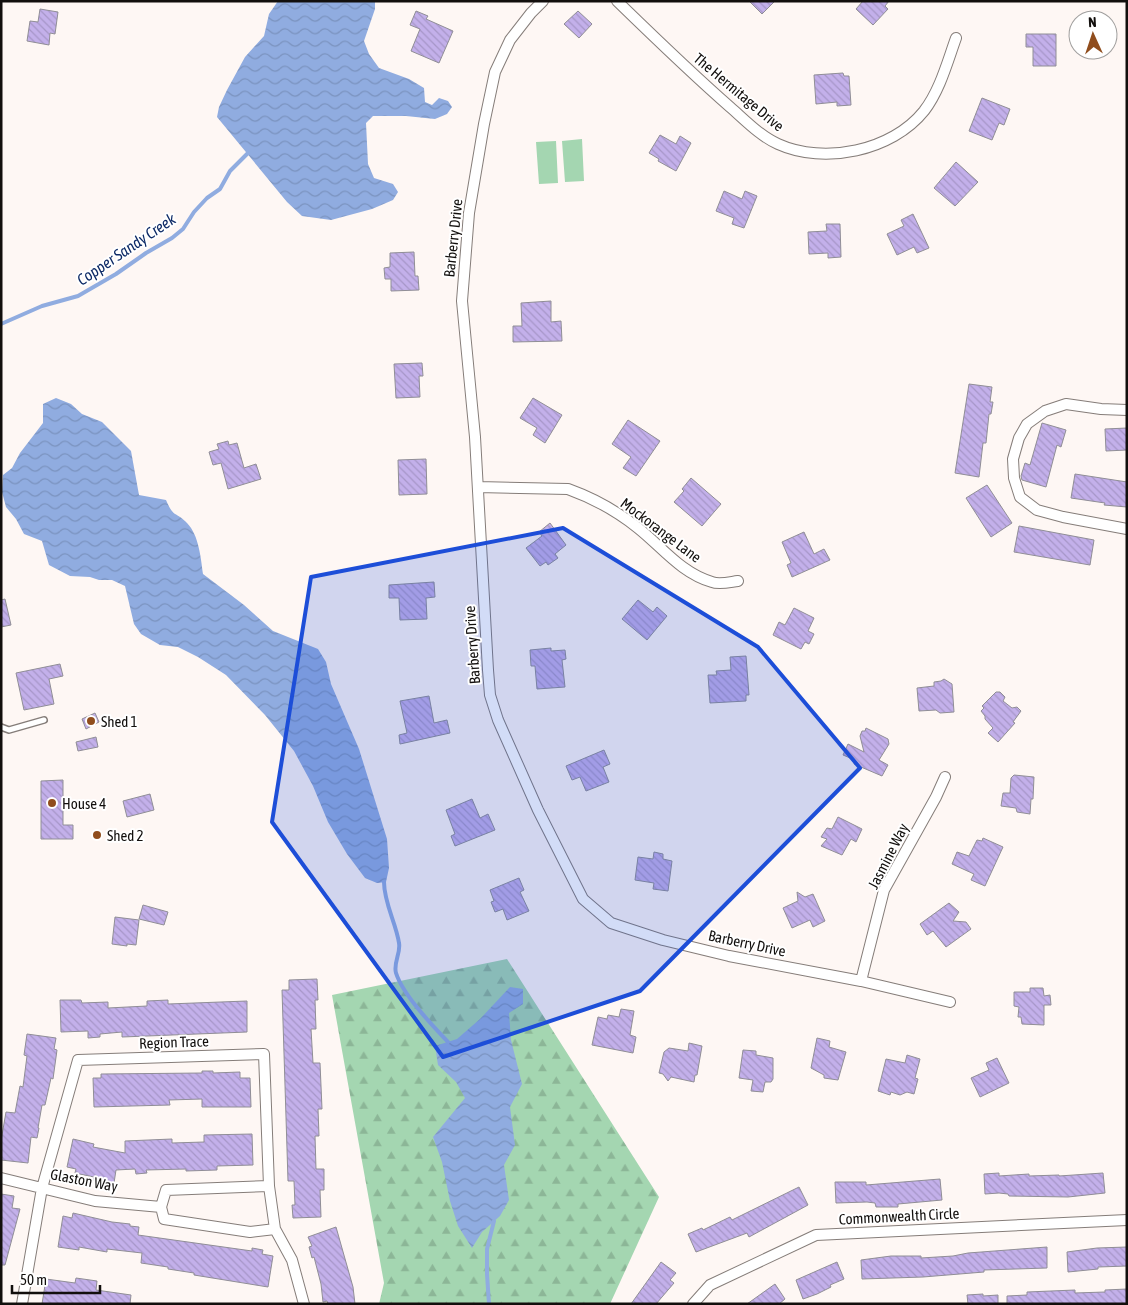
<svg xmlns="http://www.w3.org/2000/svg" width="1128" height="1305" viewBox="0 0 1128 1305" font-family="'Asap Condensed',sans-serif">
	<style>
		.forest { fill: url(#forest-firs) }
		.garden { fill: #a4d6b1 }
		.water { fill: url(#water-waves) }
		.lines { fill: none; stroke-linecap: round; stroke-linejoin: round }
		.stream { stroke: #90ace0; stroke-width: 4 }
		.building { fill: url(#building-back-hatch); stroke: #908e96 }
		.service-casing { stroke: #857d79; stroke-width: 8 }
		.minor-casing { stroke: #857d79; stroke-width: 12 }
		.service { stroke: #fff; stroke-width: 5 }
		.minor { stroke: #fff; stroke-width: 10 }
		.marked { fill: #1d4ed8; fill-opacity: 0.2; stroke: #1d4ed8; stroke-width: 4; stroke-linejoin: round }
		.poi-dot { fill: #904d1d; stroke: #fff; stroke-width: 2 }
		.labels { text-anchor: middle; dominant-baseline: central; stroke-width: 4; stroke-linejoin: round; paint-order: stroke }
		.street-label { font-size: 15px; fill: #120f0d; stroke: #fff }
		.poi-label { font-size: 15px; fill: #120f0d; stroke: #fff; text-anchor: start }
		.water-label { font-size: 16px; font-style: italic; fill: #0d2a66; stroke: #fff }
	</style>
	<defs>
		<pattern id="forest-firs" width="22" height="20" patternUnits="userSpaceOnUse" patternTransform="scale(1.25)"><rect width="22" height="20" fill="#a4d6b1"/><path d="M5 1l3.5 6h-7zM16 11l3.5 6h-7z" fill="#8cb697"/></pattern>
		<pattern id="water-waves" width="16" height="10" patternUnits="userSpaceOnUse" patternTransform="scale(1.25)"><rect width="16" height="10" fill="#90ace0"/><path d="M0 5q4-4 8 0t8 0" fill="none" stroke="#7b93bf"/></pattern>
		<pattern id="building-back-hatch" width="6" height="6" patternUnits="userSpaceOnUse" patternTransform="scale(1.25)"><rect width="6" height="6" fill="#c3b0ea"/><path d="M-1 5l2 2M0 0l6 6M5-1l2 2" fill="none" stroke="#a696c8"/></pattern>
	</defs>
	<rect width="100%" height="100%" fill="#fef7f4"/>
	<path class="forest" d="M507,959L659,1197L610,1304H379L384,1283L332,995Z"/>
	<path class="garden" d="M582,139L584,181L565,182L562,141Z
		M556,141L558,183L539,184L536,142Z"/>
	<path class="water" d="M278,1H375V9L364,41L369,54L379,68L409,79L424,88L425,102L432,105L439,98L448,101L452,107L447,114L435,119L406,116H373L366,123L368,164L374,178L393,184L398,192L393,200L372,209L331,220L302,216L287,202L217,117L219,107L227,90L245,57L264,36L269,14Z
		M56,398L71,404L82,414L102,422L131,451L139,495L166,500C174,519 176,511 187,523C199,535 201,559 203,574L244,605L273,631L318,649L326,662L331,684L359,749L387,839L389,868L386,882L377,883L365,878L347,854L328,822L313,786L294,751L265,715L226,675L198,657L178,647L160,645L141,634L134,624L125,586L112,580H99L90,577L70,576L49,565L42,541L24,534L16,519L6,507L2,492L3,475L12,468L20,453L43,423V404Z
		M510,987L523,989V1004L509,1013L511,1040L522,1084L510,1107L515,1145L504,1165L509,1200L500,1216L482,1232L472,1248L458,1226L450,1201L442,1162L433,1137L465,1098L456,1082L438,1065L435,1046L457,1039L480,1019Z"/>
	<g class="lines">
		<path class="stream" d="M1,324L42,306L78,296L116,274L146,253L172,238L183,229L194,212L207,198L220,189L230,171L249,152
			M384,882C384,903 396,923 399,943C401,953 393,963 396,973C403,995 432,1025 448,1042
			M489,1304L487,1274V1249L494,1221"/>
	</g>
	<path class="building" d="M749,1H775L762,14Z
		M863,1H889L885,6L888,9L873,25L856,9Z
		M40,9L58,12L55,34L50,33L49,45L27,41L30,21L38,22Z
		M416,11L428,16L426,19L453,31L439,63L411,51L420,29L410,25Z
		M578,11L592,24L579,38L564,24Z
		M1026,34H1056V66H1033V47H1026Z
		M843,73L844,76H849L851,105L837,106V102L816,104L814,75Z
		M982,98L1010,109L1004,125L999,123L992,140L969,131Z
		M660,135L676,144L680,136L691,143L676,171L658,161L659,159L649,153Z
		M956,162L978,182L955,206L934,188Z
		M724,191L742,199L745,191L757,196L744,228L732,224L734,218L716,211Z
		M913,214L929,248L917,253L914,247L897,255L887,234L904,226L901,220Z
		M826,224H840L841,257L828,258V253L809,254L808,232L827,231Z
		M414,252L415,276H418L419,290L391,291V279H385L384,268L390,267V253Z
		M551,301V322L561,321L562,341L513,342V326H522L521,303Z
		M422,363L423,376H419L420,397L396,398L394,364Z
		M969,384L992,387L990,402H993L991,414H989L986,443H983L979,477L955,473Z
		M533,398L562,415L545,443L533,435L537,428L520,418Z
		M628,420L660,441L636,476L623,468L631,457L612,444Z
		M1042,423L1066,430L1061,447L1057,445L1046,487L1022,480L1021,476L1025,463L1030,465Z
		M1127,428V450L1106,451L1105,429Z
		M228,441L229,445L237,443L244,468L256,464L261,479L228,489L221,463L213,465L209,452L219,449L217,444Z
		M426,459L427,494L399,495L398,460Z
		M1075,474L1127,482V507L1104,505L1105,503L1071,498Z
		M691,478L721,504L702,526L674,502L684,491L682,489Z
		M987,485L1012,523L991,537L966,498Z
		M550,523L566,545L555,554L558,558L548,565L546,562L540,566L526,548L542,536L539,532Z
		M1019,526L1094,540L1090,565L1014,552Z
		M804,532L814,554L824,549L830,560L792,577L787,565L791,563L782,542Z
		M434,582L435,597L426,598L427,619L400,620L399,598H389V585Z
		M5,599L11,625L1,627V600Z
		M638,600L653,612L657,607L667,616L647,640L622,619Z
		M794,608L814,618L808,631L814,634L809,644L805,642L801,649L773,635L779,622L785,625Z
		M551,648V651L565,650L566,659L562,660L565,687L537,689L535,666H531L530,650Z
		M746,656L749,695H746V701L710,703L708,675H717L716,671L731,670L730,657Z
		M60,664L63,676L49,679L54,704L24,710L16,673Z
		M944,679L952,684L954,712L940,713L936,710L919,711L917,688L934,686V682L941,681Z
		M996,692H1000L1005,697L1003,701L1012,708L1017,707L1021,711L1013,722L1015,723L998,742L988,733L993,728L985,719V716L981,711L984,708L982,706Z
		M429,696L434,723L447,720L450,733L400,744L399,735L407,733L400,701Z
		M95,713L99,722L86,729L82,719Z
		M866,728L888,739L889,744L879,760L888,765L882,776L854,764L855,760L843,755L848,744L864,752L860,736L862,731H865Z
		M96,737L98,747L78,751L76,742Z
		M604,750L610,764L603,767L609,782L586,791L580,777L572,780L566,766Z
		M1014,775L1034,777L1033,799H1031L1030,814L1017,812L1016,808L1001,806L1003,793H1010L1011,778Z
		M63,780V825H73V839H41V781Z
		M150,794L154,810L127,817L123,801Z
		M472,799L480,818L488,814L495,830L455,846L451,836L455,834L446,810Z
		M838,817L862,829L856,842L851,839L842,855L821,846L827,839L821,837L827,828L832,829Z
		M983,838L1003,847L985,886L971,880L974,874L952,864L957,852L969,856L977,840L982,841Z
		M654,852L663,854V859L672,861L668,891L653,889L654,883L635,880L638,857L653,859Z
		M519,878L524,890L520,892L529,911L507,920L503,909L495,912L491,902L494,901L490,890Z
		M797,892L805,897L813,894L825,921L813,927L810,920L792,928L783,908L798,901Z
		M949,903L959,912L953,921L966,922L971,929L946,947L933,931L927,935L920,924Z
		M143,905L168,912L164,925L139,919Z
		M115,917L139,920L136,945L127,944V946L112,944Z
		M317,979L318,1000H315L316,1029H311L313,1063H320L322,1109H318L319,1136H315L316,1169H324V1190H320L321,1217L293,1218L292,1205H295L294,1181H288L282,990H289V980Z
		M1030,988H1043L1044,996L1050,995L1051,1005H1044V1025L1022,1024L1021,1017H1018L1019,1007L1014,1006V992H1030Z
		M60,1000H81L82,1003L108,1002V1008L147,1006V1001L168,1000V1004L247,1001V1032L122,1037V1032L100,1034V1037L88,1038V1031L61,1032Z
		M621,1009L634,1011L630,1035L636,1037L633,1053L592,1045L598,1017L607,1019L608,1015L619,1017Z
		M27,1034L56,1038L54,1049L57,1050L53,1079L51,1078L45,1105H42L38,1128H39L37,1138L31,1137L28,1163L1,1160V1141L6,1112L15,1113L20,1086L23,1087L27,1056L24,1055Z
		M817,1038L830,1041L829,1047L846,1052L838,1080L824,1078V1075L811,1068Z
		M689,1043L702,1046L697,1075H695L694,1082L671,1077L668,1081L663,1074L659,1073L664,1052L669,1048L688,1051Z
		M743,1050L756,1051V1055L773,1058V1079L771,1082H765L763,1092L751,1091L753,1080L739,1078Z
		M907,1055L920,1059L915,1078L918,1079L914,1094L907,1092L900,1095L891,1092L890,1095L878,1091L886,1059L905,1063Z
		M997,1058L1009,1083L980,1097L971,1078L989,1070L986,1063Z
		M202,1071H213V1073L240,1072V1078H250L251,1107H202V1099L169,1100L170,1105L94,1107L93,1078H101V1074L202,1073Z
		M252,1134L253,1165L217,1166V1170L186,1171V1169L146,1170L147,1173L136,1174L135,1169L116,1170L114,1183L93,1180L94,1177L75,1173L76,1169L67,1167L73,1139L94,1144L93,1147L125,1153V1141L172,1139V1143L204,1142V1135Z
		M999,1173V1176L1029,1174V1176L1059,1175V1176L1103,1173L1105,1193L1068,1197L1009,1196L1008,1194L999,1193L985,1194L984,1174Z
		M940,1179L942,1200L898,1204V1207H876L875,1203L867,1202L836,1203L835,1182H866V1185Z
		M799,1187L808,1205L749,1237L747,1233L696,1252L688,1234L702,1228L703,1230L730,1217L732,1220Z
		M1,1194L14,1196L12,1208L20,1209L5,1265H1Z
		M73,1213L112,1222L130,1224V1226L139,1227L138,1235L252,1251V1248L263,1250L262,1254L273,1256L268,1287L194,1275V1273L168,1269V1267L141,1263L142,1253L107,1249V1252L79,1247V1250L58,1247L63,1216L72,1218Z
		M336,1227L353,1287L355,1304H328L327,1301L323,1302L321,1284L314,1257L312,1258L309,1247L312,1246L308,1237Z
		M1047,1247V1268L984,1270V1272L923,1277L862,1279L861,1260L891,1256H921V1258L953,1256L968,1253Z
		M1127,1247V1266L1098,1267V1269L1068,1272L1067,1252L1097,1248Z
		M661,1262L676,1273L670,1280L674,1283L656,1304H631Z
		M837,1262L844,1279L830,1285L831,1287L817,1294L803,1299L796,1280Z
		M76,1278L97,1281L96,1290L131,1295L130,1304H42L46,1279L75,1283Z
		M775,1284L785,1299L779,1304H747Z
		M1127,1289V1304H1007V1296L1027,1295V1292L1075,1290V1293L1105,1292V1290Z
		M983,1294V1296L998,1295V1304H968L967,1295Z"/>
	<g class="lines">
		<g class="service-casing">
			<path id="service" d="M1,727L9,730L44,720"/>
		</g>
		<g class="minor-casing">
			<path id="minor" d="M543,1L531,13L510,40L495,72L484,124L469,213L462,301L475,437L488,670L490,695L498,720L538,810L583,899L611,923L663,940L729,956L861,981L950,1002
				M617,1C654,37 691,73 730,107C745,120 760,136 778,144C824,165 892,151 924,111C940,90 947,63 956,38
				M1127,410L1101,409L1066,404L1045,411L1027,424L1019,438L1013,459L1014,478L1020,497L1037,510L1063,517L1127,529
				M478,487L568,489C593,498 618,512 638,528C662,547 681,573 712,582C719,585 730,582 738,581
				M861,981L884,890L936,797L945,777
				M1,1178L95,1201L161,1207
				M269,1186L166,1190L161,1207L164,1219L250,1232L275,1229
				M22,1304L42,1188L78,1060L264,1054L269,1186L275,1229L292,1260L304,1304
				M693,1304L710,1285L816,1235L1127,1220"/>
		</g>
		<use href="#service" class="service"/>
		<use href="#minor" class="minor"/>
	</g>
	<path class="marked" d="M563,528L758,647L860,768L640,991L443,1057L272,822L311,577Z"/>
	<g class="poi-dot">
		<circle cx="91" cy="721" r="5"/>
		<circle cx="52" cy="803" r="5"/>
		<circle cx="97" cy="835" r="5"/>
	</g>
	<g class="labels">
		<g class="street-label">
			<text transform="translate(739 92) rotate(40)">The Hermitage Drive</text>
			<text transform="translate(453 238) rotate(-84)">Barberry Drive</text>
			<text transform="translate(661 530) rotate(37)">Mockorange Lane</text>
			<text transform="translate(472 645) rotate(-94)">Barberry Drive</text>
			<text transform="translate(888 856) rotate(-63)">Jasmine Way</text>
			<text transform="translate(747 943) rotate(12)">Barberry Drive</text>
			<text transform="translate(174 1042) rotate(-2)">Region Trace</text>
			<text transform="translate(84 1180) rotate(11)">Glaston Way</text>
			<text transform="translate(899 1216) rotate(-3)">Commonwealth Circle</text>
		</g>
		<g class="poi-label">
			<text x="101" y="721">Shed 1</text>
			<text x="62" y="803">House 4</text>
			<text x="107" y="835">Shed 2</text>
		</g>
		<g class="water-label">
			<text transform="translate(126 249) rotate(-34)">Copper Sandy Creek</text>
		</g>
	</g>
	<rect width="1128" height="1305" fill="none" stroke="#120f0d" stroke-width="5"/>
	<g transform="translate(1093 35) rotate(357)"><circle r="24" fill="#ffffff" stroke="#a09f9e"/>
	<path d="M0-4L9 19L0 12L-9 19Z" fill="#904d1d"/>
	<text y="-8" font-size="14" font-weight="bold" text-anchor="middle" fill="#120f0d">N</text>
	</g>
	<path d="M12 1285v8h88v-8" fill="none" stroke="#120f0d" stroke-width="2.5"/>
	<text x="20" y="1285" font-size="15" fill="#120f0d" stroke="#ffffff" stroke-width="4" paint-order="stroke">50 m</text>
</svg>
